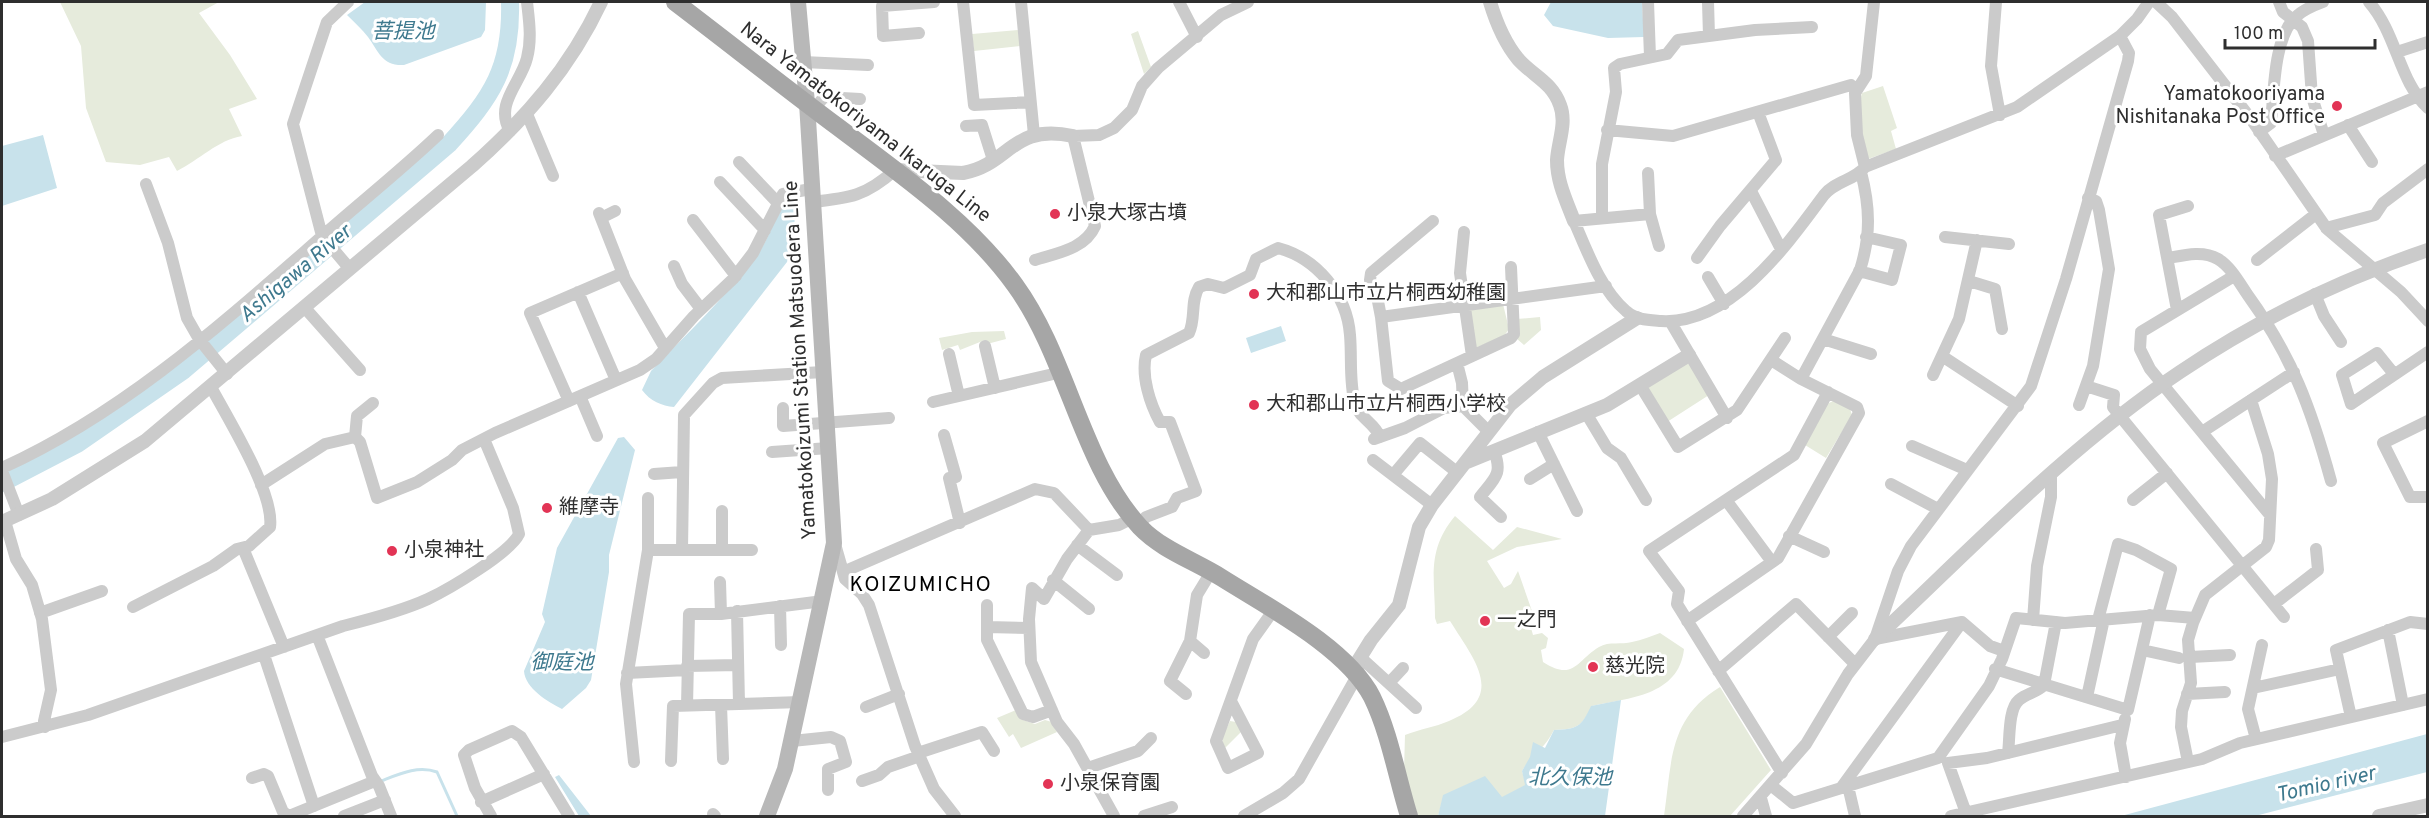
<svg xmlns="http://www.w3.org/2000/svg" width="2429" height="818" viewBox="0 0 2429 818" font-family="Overpass,'Noto Sans JP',sans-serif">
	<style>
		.green { fill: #e6ebdc }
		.water { fill: #c8e2eb }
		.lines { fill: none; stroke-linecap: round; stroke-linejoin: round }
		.stream { stroke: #c8e2eb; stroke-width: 3 }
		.river { stroke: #c8e2eb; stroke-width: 18 }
		.minor { stroke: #cbcbcb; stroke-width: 12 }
		.tertiary { stroke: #cbcbcb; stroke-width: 14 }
		.secondary { stroke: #b8b8b8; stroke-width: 16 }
		.primary { stroke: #a6a6a6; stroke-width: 18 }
		.poi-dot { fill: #e23455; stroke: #fff; stroke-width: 2 }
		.labels { text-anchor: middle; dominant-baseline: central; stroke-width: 6; stroke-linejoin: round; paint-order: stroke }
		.poi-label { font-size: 20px; fill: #2e2e2e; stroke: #fff; text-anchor: start }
		.street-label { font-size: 20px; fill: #2e2e2e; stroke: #fff }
		.water-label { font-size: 21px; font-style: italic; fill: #3e798e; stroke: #fff }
		.neighbourhood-label { font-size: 21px; letter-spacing: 1.5px; fill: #000; stroke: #fff }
	</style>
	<rect width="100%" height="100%" fill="#fff"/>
	<path class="green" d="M60,2H219L199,13L230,55L257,99L229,109L242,136C218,140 199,160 177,171L169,157L140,165L106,162L86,108L81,46Z
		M1019,30L1020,46L974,51L972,34Z
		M1138,31L1151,67L1144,74L1131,34Z
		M1883,86L1897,128L1891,131L1896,149L1868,159C1864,138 1855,114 1862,93Z
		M1503,304L1509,329L1504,336L1473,349L1466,310Z
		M1540,317L1541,330L1524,345L1516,338L1517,319Z
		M1004,331L1006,339L987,344L985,340L960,350L958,345L942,350L939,338L972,332Z
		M1685,363L1691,365L1709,395L1667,422L1648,392L1649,385Z
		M1833,401L1850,409L1852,415L1826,458L1805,445L1827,404Z
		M1455,516L1493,550L1517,527L1562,539L1517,547L1487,561L1504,588L1511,584L1518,571L1532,611L1529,621L1533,635L1542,633L1548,638L1546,648L1541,650L1543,662C1574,682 1577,660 1599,647C1609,641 1622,645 1632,642C1642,640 1651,636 1660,633L1684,649C1679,696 1628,698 1592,706C1581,727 1578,729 1554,730C1544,750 1533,753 1522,771L1526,785L1502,798L1444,795L1438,816H1418L1404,771L1405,735C1420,729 1435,727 1449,721C1508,697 1473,658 1450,621L1437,624L1435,618C1435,578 1426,551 1455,516Z
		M1720,687L1771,770L1730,816H1664C1672,762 1668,719 1720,687Z
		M1016,710L1020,719L1035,724L1045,720L1052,722L1057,732L1021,748L1013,734L1009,737L997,718Z
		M1230,721L1236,722L1242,731L1224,749L1222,738Z"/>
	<path class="water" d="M365,2H486L485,30L481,37L404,65C382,66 379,52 368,37C362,29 354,22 347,15Z
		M1551,2H1642L1644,37L1608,38L1553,26L1544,15Z
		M43,135L57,188L2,206V146Z
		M788,201L795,202L794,241L787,262L674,407C662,406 650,401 642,390L651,371C686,335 722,300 753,261C768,243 774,216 788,201Z
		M1281,326L1286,341L1251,353L1246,338Z
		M624,437L635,450L609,555V572L591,680L586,688L562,709C548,702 525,688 524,671L545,622L542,614L557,548L618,438Z
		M1621,700L1605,816H1438L1443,795L1485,776L1502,797L1525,785L1522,771L1530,757L1533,742L1545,748L1554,730C1578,729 1581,727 1591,706Z
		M2427,734V772L2255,816H2121Z
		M559,775L591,816H579L555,777Z"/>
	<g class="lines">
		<path class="stream" d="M381,781C399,774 418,765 437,772L457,816"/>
		<path class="river" d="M2,483L77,444L184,370L449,144C492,97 512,67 510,2"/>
		<path class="minor" d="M348,2L327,22L293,124L322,236L350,269
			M963,2L974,105L1030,102
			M1021,2L1034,135
			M1179,2L1197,37
			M1648,2L1650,57
			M1708,2L1709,36
			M1996,2L1991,66L2000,115
			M2156,2L2172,17L2251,119L2327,229L2401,292L2428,321
			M2279,2L2283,12L2302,27L2308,41L2312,97L2324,135
			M2369,2C2397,34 2399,82 2428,108
			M919,33L883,36L882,6L934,2
			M2397,52L2428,42
			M803,62L868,65
			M814,109L824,97L860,99
			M527,114L553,176
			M2348,125L2372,162
			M966,126L982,125L993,160
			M1607,130L1673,136L1851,85L1857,90
			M510,131C494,104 521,83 527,58C532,39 529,20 527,2
			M2259,132L2271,123C2274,94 2273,34 2298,15C2305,9 2315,5 2323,2
			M2275,156L2428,92
			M739,162L778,203
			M1865,167L1857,135L1855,93L1866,76L1874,2
			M1648,173L1650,214L1659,246
			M720,182L765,230
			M146,184L168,243L187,318L199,339L227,374
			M1751,191L1781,249
			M812,202C850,198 866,196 895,170
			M599,213L625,279L665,348
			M1650,214L1574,221C1587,251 1601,290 1626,311C1636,320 1648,320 1661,321C1731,325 1787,245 1824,195C1835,181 1855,180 1865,167L2017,107L2120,36L2137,19L2149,2
			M601,218L615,211
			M1602,218V164L1616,92L1614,68L1620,64L1667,54L1678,40L1755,30L1812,27
			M693,220L736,276
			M1433,221L1371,273L1370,280L1376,291L1381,317L1388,381L1401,389L1511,338L1514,334L1511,267
			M2326,228L2375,215L2383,203L2428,169
			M1464,232L1460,273L1472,356
			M1945,237L2009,244
			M1697,258L1720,226L1776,160L1758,112
			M2169,258C2184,255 2203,250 2218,259C2230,266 2239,282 2247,294C2292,356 2311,408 2331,481
			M1035,260C1057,253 1085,249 1095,226L1073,136L1099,135L1114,128L1132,110L1142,86L1158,68L1221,15L1248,2
			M2257,260L2316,214
			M674,266L682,284L701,309
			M1859,271L1892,280L1901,245L1866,237
			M2234,276L2141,332L2140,349L2150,369L2270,515
			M1708,277L1724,304
			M1969,281L1995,289L2002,329
			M578,292L616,380
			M2315,294L2324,316L2341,342
			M305,308L360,370
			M2177,310L2159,215L2188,206
			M1381,317L1606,286
			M1670,321L1727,418
			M1823,339L1871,354
			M985,346L995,388
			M949,354L959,396
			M1942,356L2018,406
			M1457,363L1462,383L1463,406L1489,432
			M2394,374L2377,353L2342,375L2351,404L2428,352
			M1933,375L1959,319L1977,240
			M1801,379L1860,270C1871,235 1870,207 1861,172
			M1640,385L1678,447L1737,410L1785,338
			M2086,386L2114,395L2113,407L2120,416L2284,617
			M580,396L597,436
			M569,401L530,313L623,273
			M933,402L1062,372
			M2079,405L2093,366L2109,269L2099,210L2096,201L2088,198
			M783,408V426L889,418
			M1586,413L1607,448L1621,458L1646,500
			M2428,421L2383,443L2410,497H2428
			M1538,432L1577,511
			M2202,432L2294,372
			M944,435L956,477L949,478L960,523
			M355,437L357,416L373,403
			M1374,439L1405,428L1444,408L1463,406
			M1912,446L1967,470
			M1494,451C1503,474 1495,478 1480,497L1501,517
			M772,452L829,448
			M1373,460L1432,505
			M2,468C119,415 215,330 311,246C353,208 397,174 438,135
			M2,471L19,515
			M654,474L682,472
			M1393,475L1420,443L1458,473
			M1530,479L1554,464
			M1891,484L1938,509
			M261,485L325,444L355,437L360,442L377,498L417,482L452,460L462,450L495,433L640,370L656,359L694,316L733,279L753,253L783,194L811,189
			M1726,500L1772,562
			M2133,500L2167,473
			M722,511V550
			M5,521L16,559L32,585L42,619L51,690L44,721L45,727
			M1138,525L1146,517L1172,507L1177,498L1196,491L1170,422H1160C1150,404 1141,376 1146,355L1189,333C1196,318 1190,302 1199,287L1208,284L1224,288L1250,275L1256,259L1278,248C1316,258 1347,294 1350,335C1352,358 1349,382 1355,404C1359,418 1375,423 1380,437
			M1089,530L1067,559L1044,599L1032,588L1029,619L1031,662L1057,722L1074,744L1114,816
			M1789,536L1824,552
			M835,544L845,579L862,594L869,605L915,746L934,789L955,816
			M1077,545L1117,575
			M243,548L284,647
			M648,550H752
			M682,550L684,415L713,383L722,378L823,372
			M843,572L1035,489L1054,493L1089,530L1119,525L1133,518
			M1053,580L1089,609
			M720,582L721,614
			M2274,604L2318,570L2316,549
			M987,605V640L1023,714L1033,717L1052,710
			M780,606L781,645
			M133,607L213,566L237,549L249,546L270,527C275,494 228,419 211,387
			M737,611L739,704
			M40,613L102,591
			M2033,620L2037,566L2051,497V476
			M2098,620L2118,544L2136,550L2171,569L2158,615
			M1687,621L1778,558L1859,413L1857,407L1801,379L1771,360
			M1962,622L1990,646L2004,651
			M987,627L1029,628
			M2388,630L2403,705
			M317,635L372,776L379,786L391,816
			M1828,637L1852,613
			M1875,639L1962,622
			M1190,641L1204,653
			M2142,650L2179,658
			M264,655L314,806
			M1360,657L1416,708
			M2190,657L2230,655
			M687,666L738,665
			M1995,669L2128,710L2150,615
			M1718,671L1796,604L1855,664
			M627,673L687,670
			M1389,683L1403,668
			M2253,688L2340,669
			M1186,694L1170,681L1190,641L1197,595L1211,572
			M2187,694L2225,692
			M2087,697L2104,619
			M1232,703L1258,753L1228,768L1216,741L1253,639L1273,611
			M721,705L723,759
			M687,706L689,614H721L823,601
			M866,707L899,694
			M2351,717L2336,650L2410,622L2428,624
			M2125,719L2120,743L2126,777
			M2,737L88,715L343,626C371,619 402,611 428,599C449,589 510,553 519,534L513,508L484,439
			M2256,739L2248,709L2262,645
			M792,741L831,737L840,741L846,762L828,769V790
			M918,753L982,732L994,751
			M2008,753C2010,739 2008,709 2019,700C2027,693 2036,693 2044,685L2056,622
			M671,761L673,706L801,702
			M634,762L626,684L648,550V498
			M2188,762L2181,727L2182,711L2191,683L2188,640L2193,623L2205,595L2266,547L2269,540L2272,479L2268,454L2251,400
			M1088,768L1138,751L1151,738
			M1782,773L1677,604L1679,591L1649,551L1794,455L1828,392
			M252,778L264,774L268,776L283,812L289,816
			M862,781L879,775L888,767L920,756
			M1772,786L1793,803L1938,758L1989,686L2002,659L2016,618L2065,623L2158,615L2195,618
			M1848,786L1855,816
			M1841,788L1962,622
			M1761,798L1766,816
			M481,802L544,774
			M1966,813L1948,763L1987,758L2122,725
			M713,814L715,816
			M289,816L375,781
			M344,816L385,800
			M491,816L475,788L464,755L469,750L512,731L521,737L569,816
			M1144,816L1172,807
			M1244,816L1283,793L1299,779L1357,676
			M1743,816L1806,744L1848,674L1875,639L1898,571L1911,546L2031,386L2066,279L2128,61L2129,53L2120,36
			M1951,816L2202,759L2240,743L2428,699"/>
		<path class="tertiary" d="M1490,2C1496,22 1504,42 1518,59C1533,76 1552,82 1560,105C1567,123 1558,142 1557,160C1557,182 1566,200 1574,221
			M895,170L963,173C1011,164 1011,123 1073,136
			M1467,462L1607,405L1689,355
			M2,522L52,499L145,441L472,166C526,118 570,68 601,2
			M1875,639C1973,547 2068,447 2180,372C2257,320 2339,280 2428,250
			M1357,676L1358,661L1371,640L1399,605L1419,527L1432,505L1510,405L1543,377L1637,318
			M2379,816L2428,805"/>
		<path class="secondary" d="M767,816L785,769L834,543L807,103L798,2"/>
		<path class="primary" d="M675,2C729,43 783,86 838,127C900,174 969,221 1015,285C1068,358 1081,463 1140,527C1162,550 1195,561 1222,578C1268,607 1347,648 1372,697C1390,734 1397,778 1409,816"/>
	</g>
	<g class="poi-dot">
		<circle cx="2337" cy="106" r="6"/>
		<circle cx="1055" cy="214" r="6"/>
		<circle cx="1254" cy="294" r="6"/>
		<circle cx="1254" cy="405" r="6"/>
		<circle cx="547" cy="508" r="6"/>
		<circle cx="392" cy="551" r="6"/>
		<circle cx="1485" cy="621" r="6"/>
		<circle cx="1593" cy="667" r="6"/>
		<circle cx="1048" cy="784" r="6"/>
	</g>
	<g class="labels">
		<g class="poi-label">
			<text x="2325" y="95" text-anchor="end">Yamatokooriyama<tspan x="2325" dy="23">Nishitanaka Post Office</tspan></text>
			<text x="1067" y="214">小泉大塚古墳</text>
			<text x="1266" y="294">大和郡山市立片桐西幼稚園</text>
			<text x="1266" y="405">大和郡山市立片桐西小学校</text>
			<text x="559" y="508">維摩寺</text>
			<text x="404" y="551">小泉神社</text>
			<text x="1497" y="621">一之門</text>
			<text x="1605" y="667">慈光院</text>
			<text x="1060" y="784">小泉保育園</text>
		</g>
		<g class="street-label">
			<text transform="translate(865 123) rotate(38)">Nara Yamatokoriyama Ikaruga Line</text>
			<text transform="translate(801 360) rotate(-93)">Yamatokoizumi Station Matsuodera Line</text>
		</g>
		<g class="water-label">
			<text x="403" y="32">菩提池</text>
			<text transform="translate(296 274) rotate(-40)">Ashigawa River</text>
			<text x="562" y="663">御庭池</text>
			<text x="1570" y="778">北久保池</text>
			<text transform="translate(2326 785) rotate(-13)">Tomio river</text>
		</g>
		<g class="neighbourhood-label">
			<text x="921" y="585">KOIZUMICHO</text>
		</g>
	</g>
	<rect width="2429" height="818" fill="none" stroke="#2e2e2e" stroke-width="6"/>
	<path d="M2225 39v9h150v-9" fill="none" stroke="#2e2e2e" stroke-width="3"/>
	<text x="2234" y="39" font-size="18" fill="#2e2e2e" stroke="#ffffff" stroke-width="4.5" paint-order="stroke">100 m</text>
</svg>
